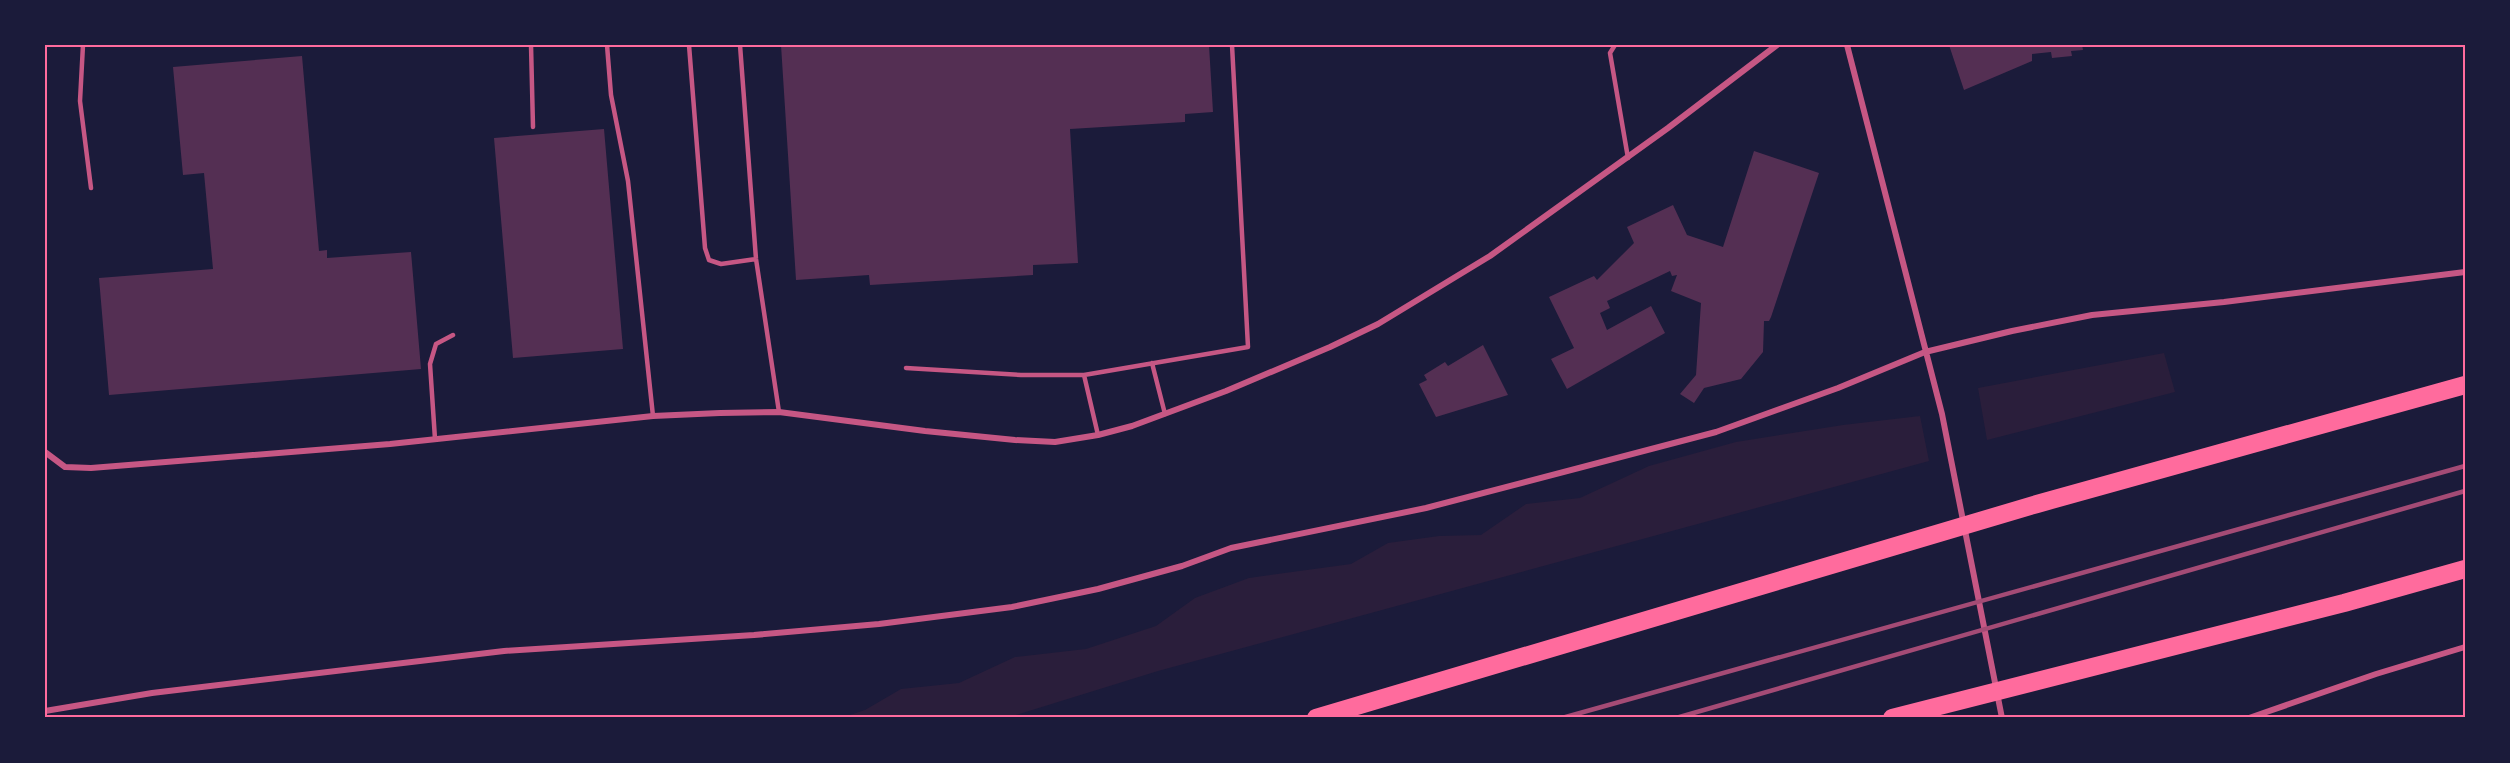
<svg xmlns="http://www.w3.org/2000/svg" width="2510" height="763" viewBox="0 0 2510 763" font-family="'PT Sans',sans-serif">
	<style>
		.green { fill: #2a1e3b }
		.building { fill: #542f53 }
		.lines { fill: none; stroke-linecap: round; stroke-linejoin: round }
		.service { stroke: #c65784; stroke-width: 4.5 }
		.minor { stroke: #c65784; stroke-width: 6 }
		.motorway { stroke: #ff6b9d; stroke-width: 18 }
		.rail { stroke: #a44b75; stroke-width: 4.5 }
		.neatline { fill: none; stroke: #ff6b9d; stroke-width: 2 }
	</style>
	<rect width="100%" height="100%" fill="#1b1b3a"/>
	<path class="green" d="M2164,353L2175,392L1987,440L1978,388Z
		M1920,416L1929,461L1158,671L1006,718H841L865,710L901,689L959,683L1015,657L1086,649L1156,626L1195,598L1249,578L1351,564L1388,543L1439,536L1481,535L1526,504L1580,498L1649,466L1736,442L1843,425Z"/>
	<path class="building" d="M781,45H1209L1213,112L1185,114V122L1070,129L1078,263L1033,265V275L870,285L869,275L796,280Z
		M1949,45H2082L2083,50L2071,51L2072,56L2052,58L2051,52L2032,54V61L1964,90Z
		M302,56L319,251L327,250V258L411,252L421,369L109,395L99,278L213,269L204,173L183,175L173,67Z
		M604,129L623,349L513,358L494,138Z
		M1754,151L1819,173L1771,317L1769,321H1764L1763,352L1741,379L1704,388L1694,403L1680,394L1696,375L1701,303L1671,291L1677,275L1672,276L1670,271L1607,301L1610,308L1600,313L1607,330L1651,306L1665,333L1567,389L1551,359L1574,348L1549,297L1594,276L1597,280L1634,243L1627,227L1673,205L1687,235L1723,247Z
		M1483,345L1508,395L1436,417L1419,384L1427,380L1424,375L1445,362L1448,366Z"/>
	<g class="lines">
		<path class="service" d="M83,45L80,101L91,188
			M531,45L533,127
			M607,45L611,95L628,181L653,416
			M689,45L705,248L709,260L721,264L756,259
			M740,45L756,259L779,412
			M1615,45L1610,53L1628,158
			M1152,363L1165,414
			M906,368L1021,375H1084L1248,347L1232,45
			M1084,375L1098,435
			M435,439L430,364L436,344L453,335"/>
		<path class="minor" d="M1847,45L1942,414L2002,718
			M45,452L65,467L91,468L390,444L653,416L720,413L779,412L925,431L1015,440L1055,442L1098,435L1132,426L1226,391L1330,347L1378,324L1490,256L1668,128L1777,45
			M45,711L152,693L504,651L754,635L879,624L1012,607L1098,589L1182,566L1231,548L1426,508L1716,432L1838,388L1925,352L2012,331L2092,315L2224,302L2465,272
			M2249,718L2376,674L2465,647"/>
		<path class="motorway" d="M1316,718L2037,504L2465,385
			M1892,718L2344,603L2465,569"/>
		<path class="rail" d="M1562,718L2465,466
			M1676,718L2465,491"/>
	</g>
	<rect width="2510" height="763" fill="none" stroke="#1b1b3a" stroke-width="93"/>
	<rect x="46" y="46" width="2418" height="670" class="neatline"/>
</svg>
